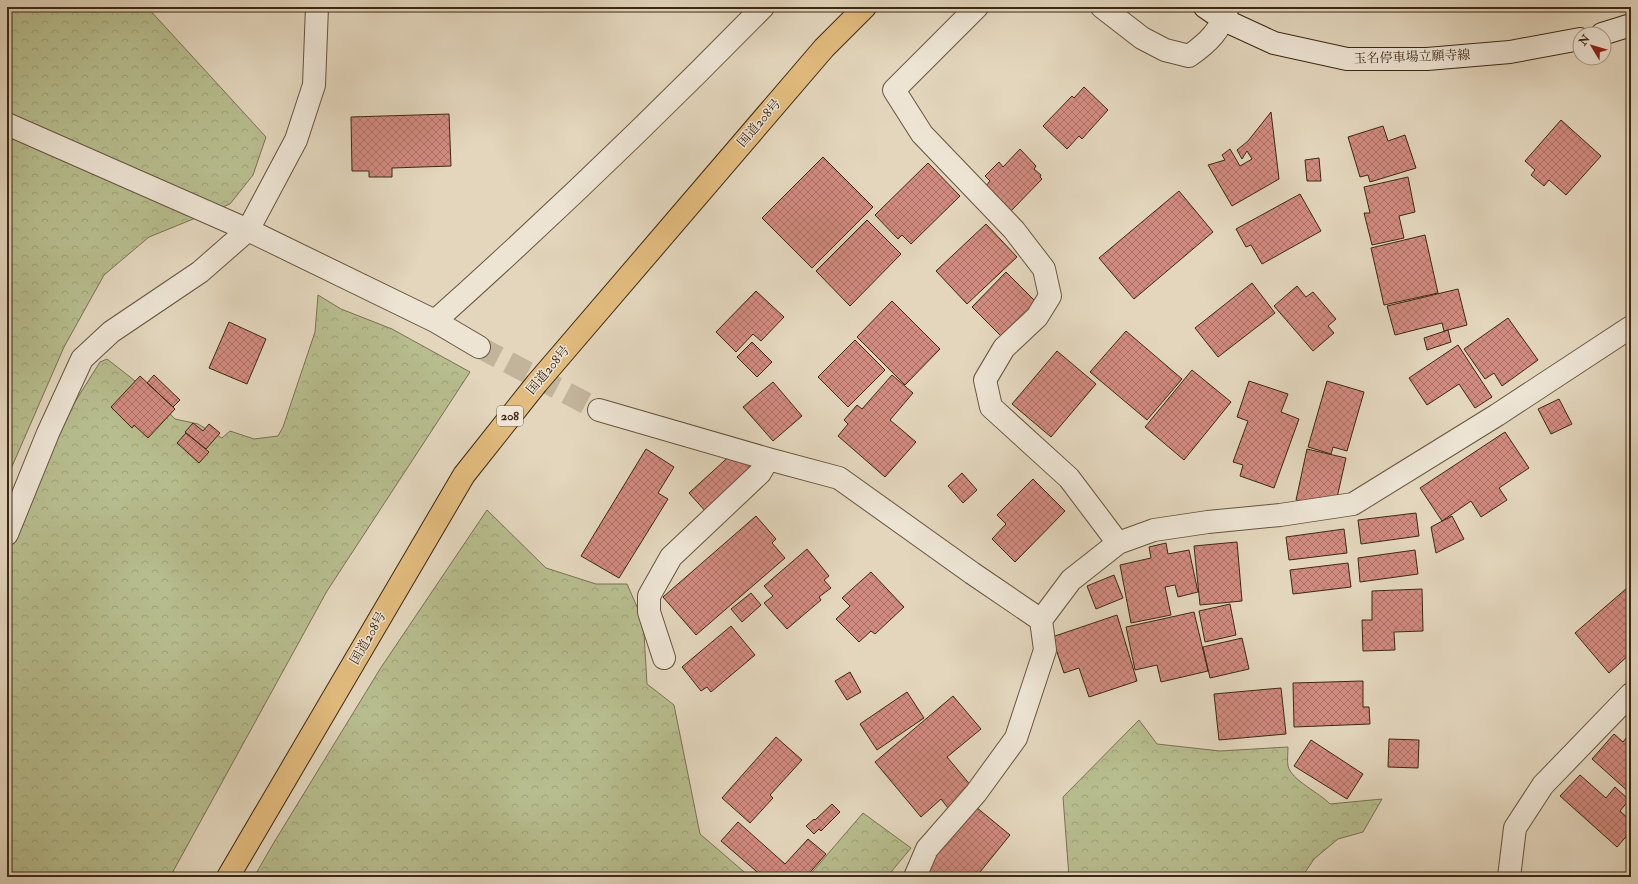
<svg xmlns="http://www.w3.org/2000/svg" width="1638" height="884" viewBox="0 0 1638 884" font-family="'IM FELL Double Pica','Noto Serif JP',serif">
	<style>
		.forest { fill: url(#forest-crowns); stroke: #7a7250 }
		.building { fill: url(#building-cross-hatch); stroke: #3d2813 }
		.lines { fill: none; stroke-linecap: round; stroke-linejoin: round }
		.minor-tunnel { stroke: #c2b39b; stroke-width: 22; stroke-dasharray: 22 11; stroke-linecap: butt }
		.minor-casing { stroke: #66543e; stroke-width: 24 }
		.tertiary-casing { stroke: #66543e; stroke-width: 24 }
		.secondary-casing { stroke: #3d2813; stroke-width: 24 }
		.trunk-casing { stroke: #3d2813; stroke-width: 24 }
		.minor { stroke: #ede4d4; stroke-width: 22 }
		.tertiary { stroke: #ede4d4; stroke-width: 22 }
		.secondary { stroke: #ede4d4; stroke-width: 22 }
		.trunk { stroke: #e2bb7e; stroke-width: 22 }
		.labels { text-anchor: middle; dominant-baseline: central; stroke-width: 3; stroke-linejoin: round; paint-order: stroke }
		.shield { fill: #ede4d4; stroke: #72604d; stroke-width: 1 }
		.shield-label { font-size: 12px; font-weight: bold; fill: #3d2813 }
		.street-label { font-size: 13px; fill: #3d2813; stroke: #ede4d4 }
	</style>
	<defs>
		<pattern id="forest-crowns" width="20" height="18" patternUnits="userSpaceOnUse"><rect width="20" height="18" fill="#b7bd8e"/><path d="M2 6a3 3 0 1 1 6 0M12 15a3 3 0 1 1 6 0" fill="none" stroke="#9ea27a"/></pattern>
		<pattern id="building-cross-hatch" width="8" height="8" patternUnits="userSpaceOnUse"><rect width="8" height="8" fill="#d18a7f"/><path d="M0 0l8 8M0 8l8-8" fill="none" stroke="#ab7167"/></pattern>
	</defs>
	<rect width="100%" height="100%" fill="#e3d6bd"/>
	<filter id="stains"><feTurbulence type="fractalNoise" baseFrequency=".005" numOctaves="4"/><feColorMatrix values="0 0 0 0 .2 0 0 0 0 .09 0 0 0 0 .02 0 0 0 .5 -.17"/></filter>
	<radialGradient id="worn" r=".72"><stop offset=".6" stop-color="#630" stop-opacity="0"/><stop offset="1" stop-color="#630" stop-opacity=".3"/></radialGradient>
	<path class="forest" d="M7,7H147L266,137L253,175L230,204L149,237L104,275L64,347L7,478Z
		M318,295L341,309L392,329L470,372L327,591L170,877H7V549L58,429L100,362L107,359L148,391L175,419L198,424L222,438L230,431L254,439L278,436L283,427L315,332Z
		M487,510L546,568L596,584H627L638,609L644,634L647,684L674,705L700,834L750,877H254L273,844L380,669Z
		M1139,720L1157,744L1220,751L1288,747C1288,753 1287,760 1288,766C1291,780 1320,793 1330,804L1382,799L1363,832L1338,839L1314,859L1302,877H1069L1063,797Z
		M863,813L911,848L891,872L885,877H808Z"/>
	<path class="building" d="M1084,87L1108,110L1082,139L1079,136L1067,149L1043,126L1072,96L1074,98Z
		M1271,112L1279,179L1232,206L1208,165L1225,160L1222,155L1230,149L1240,166L1252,159L1247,151L1242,159L1237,150L1248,141Z
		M449,114L451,166L392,168V177H369V171H352L351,117Z
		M1561,120L1601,156L1566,195L1549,180L1544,186L1531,175L1535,170L1525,161Z
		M1383,126L1388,141L1405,135L1416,168L1370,182L1368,175L1360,177L1348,137Z
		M1020,149L1036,166L1034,169L1041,175L1040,177L1042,179L1010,212L986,186L990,181L985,176L999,162L1003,167Z
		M823,157L873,207L812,268L762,218Z
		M1319,158L1321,181H1307L1305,160Z
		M928,163L960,196L911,244L902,235L898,239L875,215Z
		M1408,177L1415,212L1399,216L1404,238L1372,245L1364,213H1370L1364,187Z
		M1179,191L1213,232L1134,299L1099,258Z
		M1300,194L1321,231L1262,264L1251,245L1246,247L1236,229Z
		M867,220L901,254L850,306L816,271Z
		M986,224L1017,257L967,304L936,271Z
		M1425,235L1438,293L1384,305L1371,248Z
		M1006,272L1037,303L1002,337L972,307Z
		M1252,283L1275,313L1218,357L1195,328Z
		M1297,286L1306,297L1313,292L1336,319L1328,326L1334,333L1313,351L1274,306Z
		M1458,289L1467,325L1444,331L1442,323L1395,335L1387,306Z
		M756,291L784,317L761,341L753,334L736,352L716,332Z
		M892,301L940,349L905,385L857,337Z
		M1508,318L1538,360L1502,386L1494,373L1485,379L1464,349Z
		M229,322L266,339L247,384L209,368Z
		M1448,330L1451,342L1427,350L1424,338Z
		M1126,331L1182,379L1147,420L1090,372Z
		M855,340L885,370L848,407L818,377Z
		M752,342L772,362L757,377L737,357Z
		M1458,345L1492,397L1475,408L1459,384L1427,405L1409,378Z
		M1057,351L1096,384L1051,437L1012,404Z
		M1192,370L1231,402L1184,460L1145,427Z
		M154,375L180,400L173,407L147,383Z
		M892,375L913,393L890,420L916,442L885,477L838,436L848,424L844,420L857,405L862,409Z
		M140,376L175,409L148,438L134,425L132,428L111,407Z
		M1249,381L1288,394L1281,412L1299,419L1274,488L1240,476L1243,465L1233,462L1248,421L1237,417Z
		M1327,381L1364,392L1347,451L1333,447L1331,454L1308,447Z
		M773,382L802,416L773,441L743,407Z
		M1559,399L1572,424L1551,434L1538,409Z
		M193,423L203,431L209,424L220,433L206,449L185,432Z
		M1505,432L1529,468L1499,488L1507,500L1481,517L1471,501L1442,521L1420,488Z
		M186,433L209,452L199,463L177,443Z
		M646,449L674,467L658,493L668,499L619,578L581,556Z
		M1307,449L1346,458L1336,502L1317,504L1296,500Z
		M735,451L754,472L708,514L689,493Z
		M962,473L977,490L963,503L948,486Z
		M1033,479L1065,511L1015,562L992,539L1006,524L997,515Z
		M1416,513L1419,536L1361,544L1358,520Z
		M756,516L776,539L772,543L785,558L696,635L663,597Z
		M1452,516L1464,539L1436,553L1431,527Z
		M1344,529L1347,553L1289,560L1286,537Z
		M1237,542L1242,601L1200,605L1194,546Z
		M1166,543L1168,554L1189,550L1198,592L1178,597L1175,585L1165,587L1171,615L1131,623L1120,565L1151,558L1149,547Z
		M807,549L829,576L824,580L831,588L819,597L821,600L787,629L764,603L773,596L764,586Z
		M1415,550L1418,574L1360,582L1358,558Z
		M1348,563L1351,587L1293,594L1290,570Z
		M871,572L904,607L875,634L871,631L859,642L836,619L850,606L842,598Z
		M1114,575L1123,598L1096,609L1087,586Z
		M1627,588L1631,593V653L1609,673L1575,633Z
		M1422,589L1423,631L1394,632L1395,650L1363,651L1362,620H1372V591Z
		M751,593L761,605L742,622L731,609Z
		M1230,604L1236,635L1205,642L1199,611Z
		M1194,612L1208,671L1161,682L1157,665L1135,670L1126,627Z
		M1117,615L1137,681L1089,697L1079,668L1064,673L1052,637Z
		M731,626L755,655L711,692L707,687L701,691L682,667Z
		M1242,638L1249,669L1210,678L1203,647Z
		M850,672L861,692L847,700L835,681Z
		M1363,681V707H1369L1370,724L1294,727L1293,683Z
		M1281,688L1286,734L1219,740L1214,694Z
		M907,692L924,718L877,750L860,724Z
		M953,696L981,729L947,757L972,787L948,808L941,799L921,817L875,762Z
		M1631,732V794L1592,759L1614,734L1623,742Z
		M776,737L802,760L770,795L773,798L750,823L722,798Z
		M1389,739L1419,740L1418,768L1388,767Z
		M1311,740L1363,774L1347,799L1294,766Z
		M1580,775L1606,798L1615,787L1629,800L1620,811L1631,821V831L1617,847L1560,796Z
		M832,804L840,812L821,831L819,829L814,834L806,826L814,819L815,820Z
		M976,807L1010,835L976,877H926L921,873Z
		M738,822L785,864L808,839L826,854L806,877H763L721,841Z"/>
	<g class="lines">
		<path class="minor-tunnel" d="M479,347L599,410"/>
		<g class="minor-casing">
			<path id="minor" d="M977,7L894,90L922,134L1014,230L1044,269L1050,296L1037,317L1004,348L985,380L991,407L1069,478L1118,543
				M1102,7L1142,38L1165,50L1189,56C1209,42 1220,31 1228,7
				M7,124L248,230L435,321L479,347
				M435,321C548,220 657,115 763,7
				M599,410L768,459L839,478L972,573L1041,620
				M664,658L649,612V596L671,557L760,473L768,459
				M915,877L927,849L976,793L1016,738L1045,650L1041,620L1071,580L1118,543L1154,530L1208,522L1280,515L1353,504L1497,415L1631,327
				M1509,877L1515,828L1543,785L1631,694"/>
		</g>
		<g class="tertiary-casing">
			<path id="tertiary" d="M7,534L48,433L82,359L111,332L200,272L248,230L296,140L314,85L317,7"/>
		</g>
		<g class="secondary-casing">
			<path id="secondary" d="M1205,7L1224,20L1274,43L1347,59H1427L1510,52L1580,39
				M1602,34L1631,25"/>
		</g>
		<g class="trunk-casing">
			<path id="trunk" d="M228,877L464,475L537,383L824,48L865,7"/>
		</g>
		<use href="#minor" class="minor"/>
		<use href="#tertiary" class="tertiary"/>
		<use href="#secondary" class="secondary"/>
		<use href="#trunk" class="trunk"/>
	</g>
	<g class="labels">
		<rect class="shield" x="497" y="406" width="26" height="20" rx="3"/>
		<g class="shield-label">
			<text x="510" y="416">208</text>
		</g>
		<g class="street-label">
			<text transform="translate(1412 57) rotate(-2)">玉名停車場立願寺線</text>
			<text transform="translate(759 123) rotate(-49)">国道208号</text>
			<text transform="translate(548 370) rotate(-50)">国道208号</text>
			<text transform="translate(368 638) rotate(-60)">国道208号</text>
		</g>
	</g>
	<rect width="1638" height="884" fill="none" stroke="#e3d6bd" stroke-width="24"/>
	<rect x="8" y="8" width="1622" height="868" fill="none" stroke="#3d2813" stroke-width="2"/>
	<rect x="12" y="12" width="1614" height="860" fill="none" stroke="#3d2813"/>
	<g transform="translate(1592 46) rotate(308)"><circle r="19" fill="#ede4d4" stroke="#a79987"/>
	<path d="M0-3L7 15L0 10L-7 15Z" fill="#8f2418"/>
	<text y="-6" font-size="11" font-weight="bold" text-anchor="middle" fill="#3d2813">N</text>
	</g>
	<rect width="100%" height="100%" filter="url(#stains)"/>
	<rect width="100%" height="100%" fill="url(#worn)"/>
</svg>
